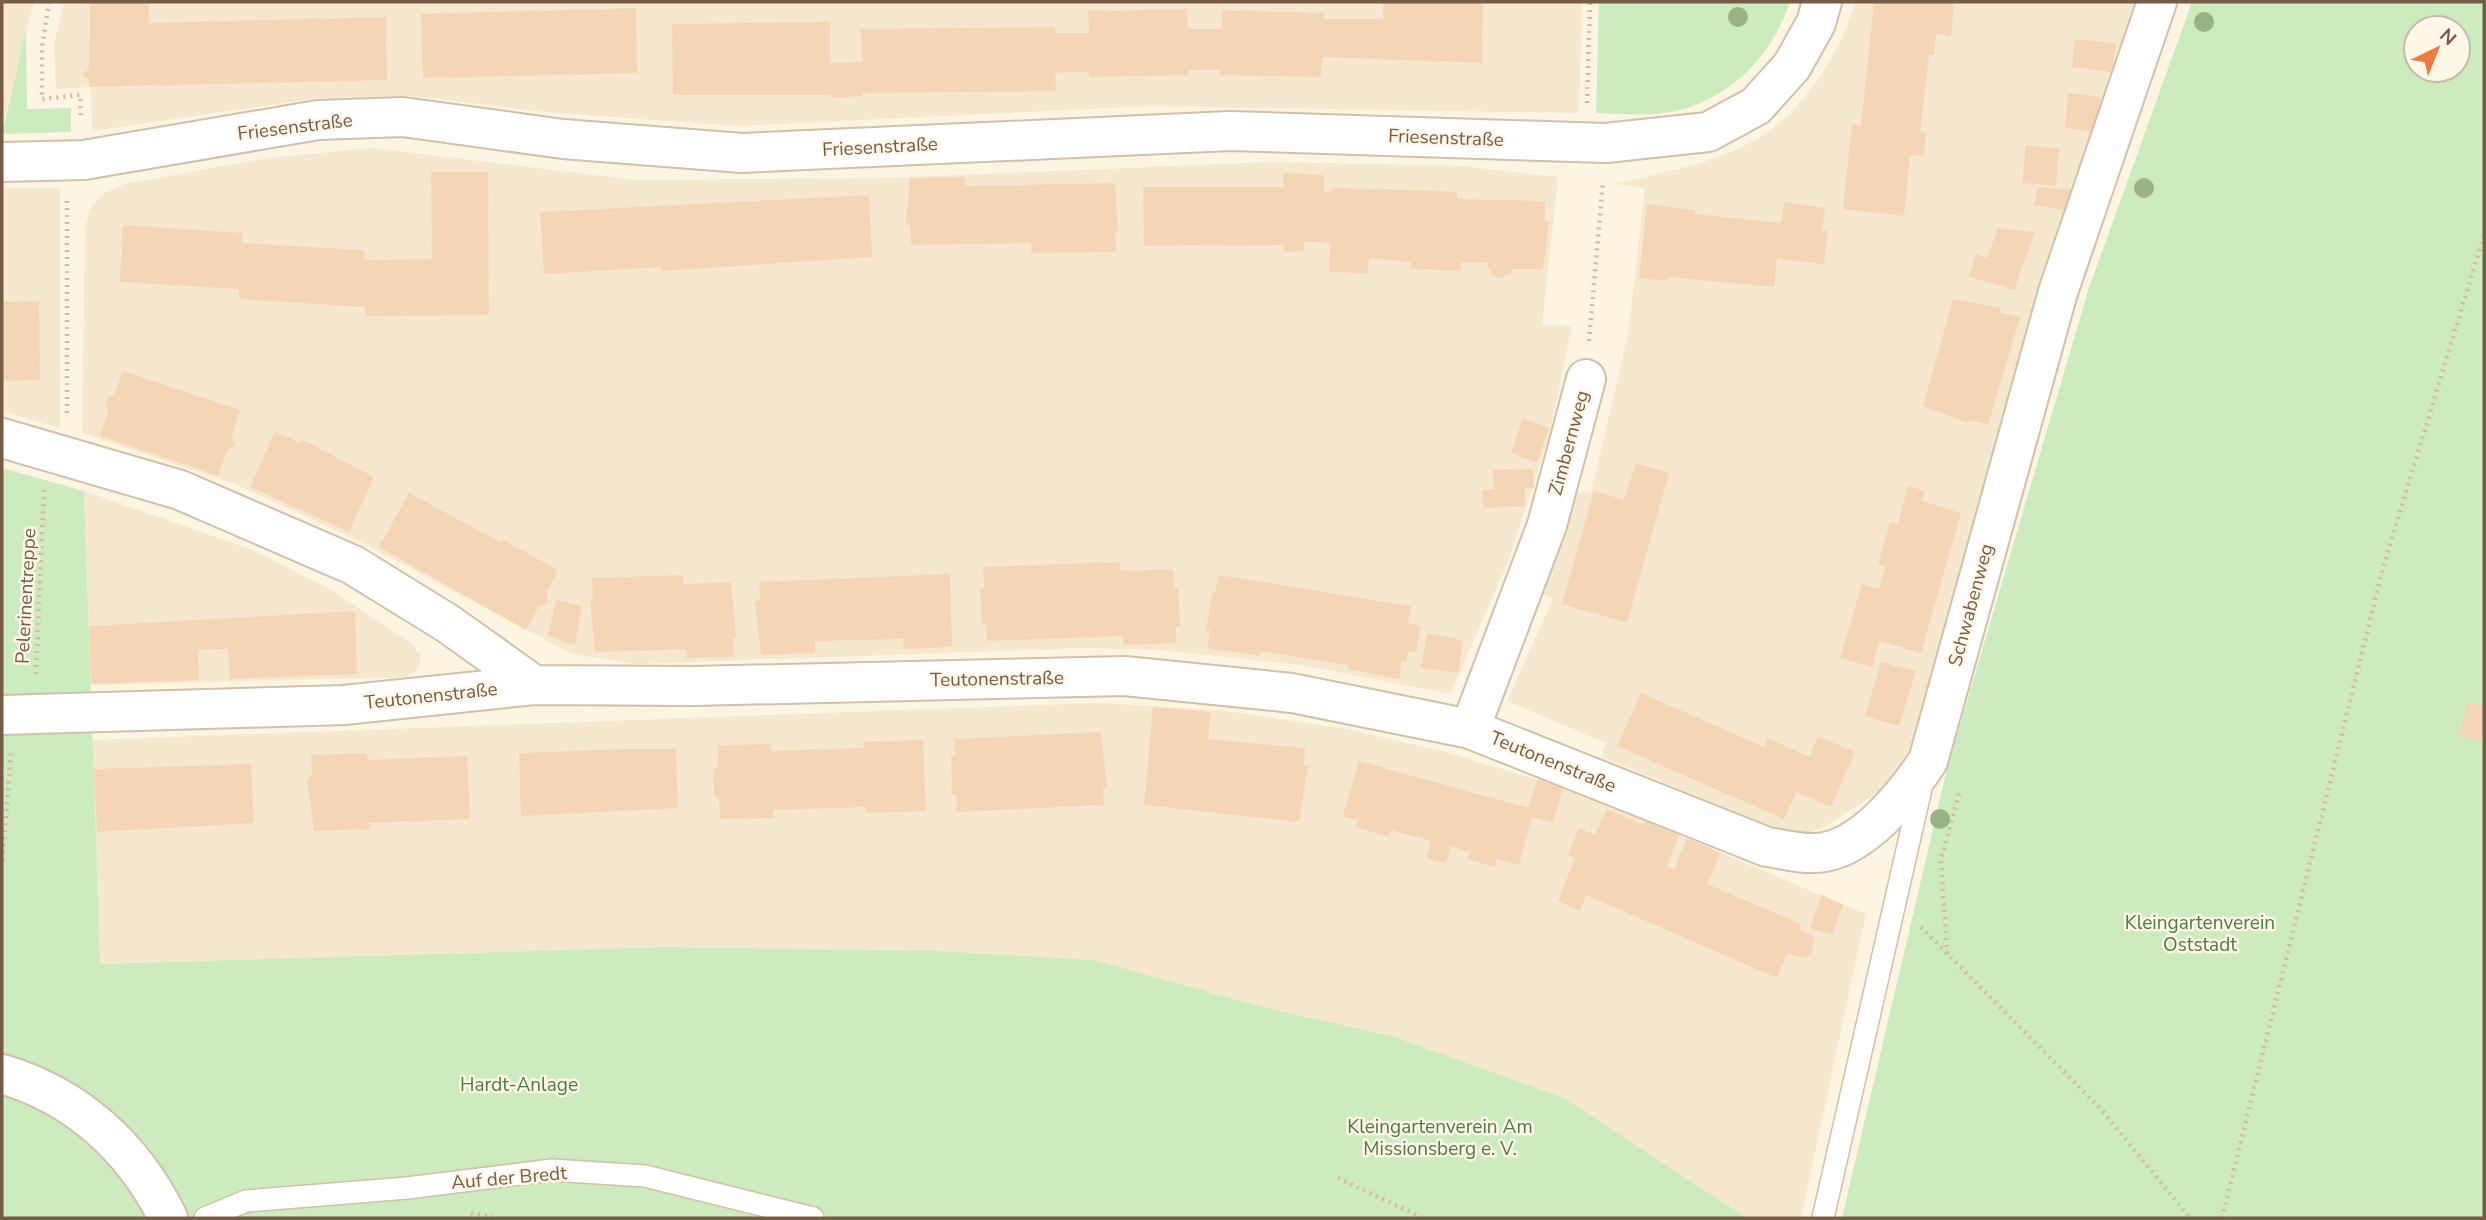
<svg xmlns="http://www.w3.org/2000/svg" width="2486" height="1220" viewBox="0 0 2486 1220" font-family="'Nunito Sans',sans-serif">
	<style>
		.residential { fill: #f5e8cf }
		.green { fill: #ccebbf; fill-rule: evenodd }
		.building { fill: #f4d6b7 }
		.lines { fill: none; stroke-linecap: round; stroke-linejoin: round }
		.service-casing { stroke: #d1c0aa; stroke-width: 24 }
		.minor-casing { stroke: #d1c0aa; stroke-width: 42 }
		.path { stroke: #d9b99b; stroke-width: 4.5; stroke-dasharray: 2 5; stroke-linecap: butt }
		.service { stroke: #fff; stroke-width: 21 }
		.minor { stroke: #fff; stroke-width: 38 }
		.tree { fill: #9bb287 }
		.labels { text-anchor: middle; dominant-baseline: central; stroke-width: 5; stroke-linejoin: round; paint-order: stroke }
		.street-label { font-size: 19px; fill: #765c47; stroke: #fff8e8 }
		.park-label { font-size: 19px; fill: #4a7c3e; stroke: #fff8e8 }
	</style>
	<rect width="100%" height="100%" fill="#fdf5e1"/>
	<path class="residential" d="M2,2H34L2,127Z
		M64,2H1582L1579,113L1150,106L737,126L555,113L412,96L317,98L92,131L91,87L56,89L54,43Z
		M1856,2H2143L2054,262L1911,750L1894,776L1875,794L1826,826L1803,835L1780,831L1601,756L1606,743L1507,701L1553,599L1539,592L1572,494L1591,492L1628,335L1645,188L1616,184L1701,163L1740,148L1766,134L1791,113L1819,79L1840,43Z
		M373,148L635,180L886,178L1274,162L1460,166L1558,177L1542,325L1572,326L1548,440L1506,567L1450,694L1301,665L1158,650L1081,648L635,664L572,654L363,543L235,484L82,433L85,227L90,209L104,193L125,184L267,158Z
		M2,188H60V428L2,411Z
		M84,491L256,551L335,592L410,642L421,655L419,668L406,677L91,685Z
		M1098,703L1219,710L1347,729L1450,753L1571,790L1866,914L1801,1218H1747L1564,1098L1392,1036L1262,1007L1094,960L939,951L666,947L99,964L92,740Z"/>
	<path class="green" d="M1599,2H1790C1773,52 1736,94 1683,109C1655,117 1625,114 1596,113Z
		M2192,2H2484V1218H1842L1947,769L2089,288ZM2416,28H2458V70H2416Z
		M26,30L27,109L71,108V132L2,134Z
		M2,468L84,491L100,964L666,947L939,951L1094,960L1262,1007L1392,1036L1564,1098L1747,1218H2Z"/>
	<path class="building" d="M90,2H149V23L386,17L387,80L89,87V80L83,75L89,68Z
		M1383,2H1483L1482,63L1322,57L1321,77L1221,75V70H1189L1188,75L1089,77V72H1069L1055,73L1056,91L862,93V96L831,98V95H673L672,24L830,22V63L862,62L861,29L1055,27V33H1089L1088,11L1187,9L1188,29H1222V10L1323,13V19H1383Z
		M1874,2H1954L1951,36L1936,34L1934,55H1929L1920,132L1926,133L1924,156L1910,155L1904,216L1843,209L1852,124L1861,126Z
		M636,8L637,73L423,78L421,14Z
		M2075,39L2116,43L2112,72L2072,67Z
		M2068,93L2100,97L2096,132L2065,128Z
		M2026,145L2059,149L2056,186L2022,183Z
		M431,172H488L489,315L366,316L365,307L239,299V289L120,282L123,225L243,233L242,243L364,250L365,260L432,259Z
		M1283,173L1324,175V191L1332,192V188L1439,191L1457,192V199L1545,201V222H1549L1543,269H1512L1511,273L1500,278L1493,276L1486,263L1461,262V271L1411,269V262L1369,258L1368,273L1329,272L1330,243L1304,241V251L1283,252L1284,245L1144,246L1143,187H1283Z
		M965,177V186L1115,183L1118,231L1115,232L1116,252L1031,253V243L911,245L910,225H906L910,178Z
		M2038,187L2073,190L2070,211L2034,205Z
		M869,195L872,257L661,271V267L544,274L540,212Z
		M1784,202L1825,208L1822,230L1828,231L1824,264L1777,259L1774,287L1667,277V281L1639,278L1647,204L1695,210V214L1781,223Z
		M1998,228L2035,232L2014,290L1969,277L1976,254L1987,258Z
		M1953,299L2001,308L2000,312L2020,317L1988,425L1969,420L1968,423L1923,406Z
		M39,301L40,380L2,381V302Z
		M123,371L240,410L232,436L234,445L226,452L218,476L100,436L108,413L106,401L115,393Z
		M1523,418L1549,428L1537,463L1511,453Z
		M275,431L300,443L301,439L374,477L349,532L250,487Z
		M1636,463L1669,473L1627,623L1562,604L1594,491L1624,500Z
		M1533,469L1534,488H1525V506L1483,508L1482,490L1494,489L1493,470Z
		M1908,486L1925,491L1922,501L1961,513L1921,653L1879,641L1872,667L1840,658L1862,584L1879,589L1885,567L1878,564L1890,522L1898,524Z
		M409,493L502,543L503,540L558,570L547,592V603L538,608L526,630L379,547Z
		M1120,562L1121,571L1173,569L1174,588L1178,587L1180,626H1176V643L1123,645V636L987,641L986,624H982L980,587H984L983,567Z
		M950,574L952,647L904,649L903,639L815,641V653L761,655L755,601H760L759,582Z
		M683,575V584L731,582L736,638H733L734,657L686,658V649L595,652L590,599H593L592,578Z
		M1219,575L1411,606L1408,623L1421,626L1416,652L1408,651L1406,663L1402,661L1399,679L1347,669L1348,665L1260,651L1259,656L1207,648L1210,630H1206L1212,593H1215Z
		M556,600L582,606L575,645L548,636Z
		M355,611L357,674L230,679L228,649H214L198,650L199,680L91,684L89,626Z
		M1427,633L1462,640L1459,673L1421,668Z
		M1881,662L1916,671L1899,726L1865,716Z
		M1641,693L1764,747L1768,738L1809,757L1818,736L1855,752L1831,807L1796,792L1784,819L1617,746Z
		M2467,702L2484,706V742L2459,736Z
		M1153,707L1211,712L1208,739L1305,748L1304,766H1308L1299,822L1144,805Z
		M1101,732L1107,788H1103L1104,805L957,812L956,794H952L951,756H955L954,739Z
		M923,740L926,811L866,813V807L773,810L774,818L720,819L719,800L714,796L713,771L718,765V745L771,744V751L864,748V742Z
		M623,749H676L678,808L521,816L519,753Z
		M367,753L368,760L467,756L470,819L370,823L371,829L314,831L307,780L312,774L311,755Z
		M1359,761L1528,808L1538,779L1563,788L1553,823L1532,817L1519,865L1496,859L1495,867L1468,859L1470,852L1451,846L1446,864L1426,858L1431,841L1391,830L1389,837L1356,827L1358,820L1343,816Z
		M251,764L254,823L97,832L94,769Z
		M1607,809L1644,825L1645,821L1679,835L1667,866L1674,870L1687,838L1721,853L1707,884L1801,924L1799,928L1814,938L1812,952L1805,958L1787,954L1777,978L1586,895L1580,911L1558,901L1575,858L1568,855L1579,828L1595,835Z
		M1822,895L1843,905L1832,935L1810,928Z"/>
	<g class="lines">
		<g class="service-casing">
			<path id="service" d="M205,1218L246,1201L407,1188L552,1170L645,1176L813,1218
				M1823,1218L1923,780"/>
		</g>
		<g class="minor-casing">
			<path id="minor" d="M2,162L84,160L318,120L403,117L563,139L742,153L1230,131L1606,143L1708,132L1756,106L1792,66L1816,23L1822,2
				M2,438L180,490L353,565L447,623L534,685
				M2,715L344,705L534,685L693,686L1125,676L1292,693L1470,729L1767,847C1782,849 1800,854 1815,853C1861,852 1905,795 1928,761L2058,292L2157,2
				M1470,729L1547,525L1586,379
				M2,1074C77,1096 134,1148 168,1218"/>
		</g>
		<path class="path" d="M49,2L42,47V99L80,95L81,119
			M1587,103L1590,2
			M67,201V416
			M1589,341L1603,182
			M36,674L44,490
			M2,867L11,754
			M1921,927L2100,1108L2190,1218
			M1947,954L1941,859L1960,790
			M1338,1178L1423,1218
			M471,1213L497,1218
			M2222,1218L2383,568L2484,235"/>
		<use href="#service" class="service"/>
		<use href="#minor" class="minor"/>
	</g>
	<g class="tree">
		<circle cx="1738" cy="17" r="10"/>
		<circle cx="2204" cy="22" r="10"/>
		<circle cx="2144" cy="188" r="10"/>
		<circle cx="1940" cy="819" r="10"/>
	</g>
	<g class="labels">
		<g class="street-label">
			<text transform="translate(295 127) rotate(-7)">Friesenstraße</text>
			<text transform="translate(1446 138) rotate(2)">Friesenstraße</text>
			<text transform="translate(880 147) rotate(-3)">Friesenstraße</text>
			<text transform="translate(1569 443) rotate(-75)">Zimbernweg</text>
			<text transform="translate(26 596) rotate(-87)">Pelerinentreppe</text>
			<text transform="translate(1971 605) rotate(-75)">Schwabenweg</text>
			<text transform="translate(997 679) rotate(-1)">Teutonenstraße</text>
			<text transform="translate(431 696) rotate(-6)">Teutonenstraße</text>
			<text transform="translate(1553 762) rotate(22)">Teutonenstraße</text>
			<text transform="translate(509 1178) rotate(-5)">Auf der Bredt</text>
		</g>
		<g class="park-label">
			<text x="2200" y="923">Kleingartenverein<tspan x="2200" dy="22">Oststadt</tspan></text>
			<text x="519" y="1085">Hardt-Anlage</text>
			<text x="1440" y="1127">Kleingartenverein Am<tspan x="1440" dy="22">Missionsberg e. V.</tspan></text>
		</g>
	</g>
	<rect width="2486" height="1220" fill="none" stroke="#765c47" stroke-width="7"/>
	<g transform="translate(2437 49) rotate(43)"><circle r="33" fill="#fff8e8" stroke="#c8baa8" stroke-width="2"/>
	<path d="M0-5L12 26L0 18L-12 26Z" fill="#ee783f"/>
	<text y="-10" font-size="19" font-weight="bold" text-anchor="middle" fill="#765c47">N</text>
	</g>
</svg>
